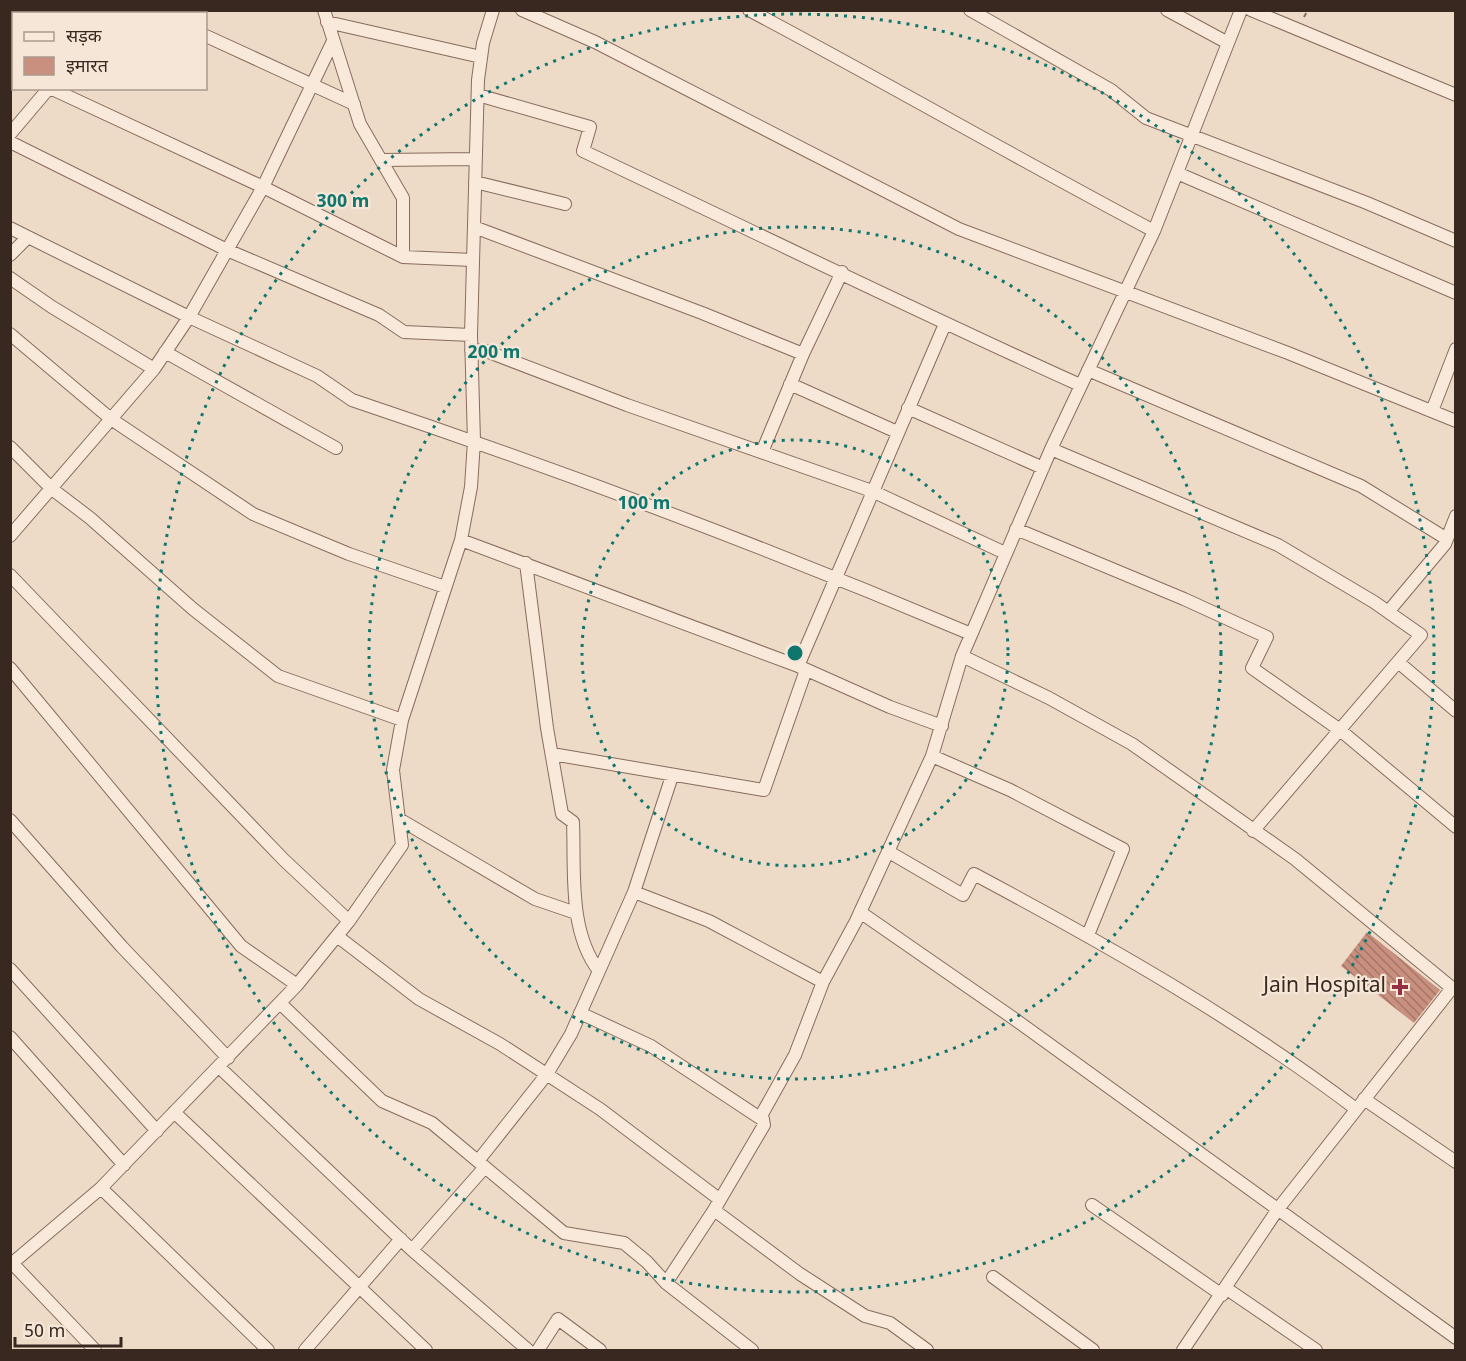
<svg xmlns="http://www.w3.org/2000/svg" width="1466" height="1361" viewBox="0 0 1466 1361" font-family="Georgia,'Noto Sans Devanagari',serif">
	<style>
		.building { fill: url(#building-back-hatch) }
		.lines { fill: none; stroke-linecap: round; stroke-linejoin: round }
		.minor-casing { stroke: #886c5d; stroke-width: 14 }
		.path { stroke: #886c5d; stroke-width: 2; stroke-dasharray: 4.5 3; stroke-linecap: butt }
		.minor { stroke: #f8e9db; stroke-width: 12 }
		.ring { fill: none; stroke: #0f766e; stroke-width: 3; stroke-dasharray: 3 6 }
		.poi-dot { fill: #952f44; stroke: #f5e6d7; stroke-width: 2 }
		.labels { text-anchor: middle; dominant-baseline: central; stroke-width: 4.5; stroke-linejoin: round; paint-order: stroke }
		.poi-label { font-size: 21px; fill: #392820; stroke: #f5e6d7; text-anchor: end }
		.centre { fill: #0f766e; stroke: #f5e6d7; stroke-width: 3 }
		.ring-label { font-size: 18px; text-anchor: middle; font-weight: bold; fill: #0f766e; stroke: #f5e6d7; stroke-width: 4.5; stroke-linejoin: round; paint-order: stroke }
	</style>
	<defs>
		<pattern id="building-back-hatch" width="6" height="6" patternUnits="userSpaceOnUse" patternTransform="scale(1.5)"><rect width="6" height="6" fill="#ca907f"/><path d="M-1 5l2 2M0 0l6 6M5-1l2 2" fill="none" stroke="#a57668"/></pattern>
	</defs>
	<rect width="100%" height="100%" fill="#eddbc7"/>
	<path class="building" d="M1367,932L1440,990L1414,1023L1341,966Z"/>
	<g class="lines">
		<g class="minor-casing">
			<path id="minor" d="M148,10L155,14
				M324,10L360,124L403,198V257
				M522,10L595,42L959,229L1288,353L1456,421
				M749,10C885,82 1018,159 1154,231
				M970,10L1111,90L1146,118L1367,203L1456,241
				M1167,10L1228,43
				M1251,10L1456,95
				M135,14L139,10
				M327,22L481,57
				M206,36L354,104
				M10,69L14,65
				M50,88L263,187L403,257L473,260
				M478,95L590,127L583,151C749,229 913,310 1080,385
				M10,134L49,88
				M10,142L227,250L379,315L404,332L471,335
				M381,160L475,159
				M1177,173L1456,293
				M475,182L565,204
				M474,227L702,313L803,354
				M10,228L189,317L317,376L352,400C561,470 768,548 971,634
				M10,255L27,238
				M10,278L52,307L154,369
				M10,334L111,419L253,514L349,554L445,587
				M471,350L486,351L627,405L872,491L1005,553
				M165,352L336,448
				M1088,370L1361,486L1447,539
				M790,384L897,432
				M908,408L1043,468
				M1432,411L1456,349
				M10,447L52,489L90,518L193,609L278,676L402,720
				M1051,449L1278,545L1374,602L1421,635L1253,831
				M762,452L803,354L842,272
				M1016,529L1184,599L1267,637L1252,668L1340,730L1456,827
				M10,536L154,369L189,317L263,187L333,41
				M461,540L798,666L890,707L942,726
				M10,575L284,860L349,921
				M1388,612L1445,544L1456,516
				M962,656L1049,698L1132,744L1295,859L1452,988L1278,1209L1183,1350
				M1398,662L1456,711
				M798,666L945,324
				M10,668L241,946L297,985
				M552,754L764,790L806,670
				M932,756L1010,790L1123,849L1088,935
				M399,819L535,899L576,913
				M10,820L122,947L228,1058
				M889,852L963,895L974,874C1107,945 1236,1018 1356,1109
				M634,892L709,921L823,982
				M860,912L1013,1018L1456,1338
				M337,936L419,999L500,1044L600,1109L719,1199
				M10,969L157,1131
				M599,971L634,892L672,776
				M280,1003L382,1101L432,1123L564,1233L624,1243L647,1262L666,1283L714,1210L764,1125L762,1114L795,1055L823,982L856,921L932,756L962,656L1051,449L1154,231L1241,10
				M580,1013L651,1046L763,1120
				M10,1037L124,1165
				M219,1067L412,1250L528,1350
				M1364,1099L1456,1162
				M174,1112L426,1350
				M478,1161L547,1074L571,1034L599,971C568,931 575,870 573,822L562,814L547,728L526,563
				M101,1188L268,1350
				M1092,1205L1222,1295
				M714,1210L800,1274L865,1316L890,1323L927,1350
				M412,1250L485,1167
				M12,1263L95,1350
				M10,1265L101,1188L297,985L349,921L402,845L393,770L402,720L461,540L471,487L474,441L471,335L478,80L483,43L493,10
				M993,1277L1093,1350
				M666,1283L752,1350
				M1227,1289L1316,1350
				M305,1350L401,1239
				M538,1350L558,1319L600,1350"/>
		</g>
		<path class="path" d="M1304,17L1308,10"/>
		<use href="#minor" class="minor"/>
	</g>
	<g class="ring">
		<circle cx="795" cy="653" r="213"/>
		<circle cx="795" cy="653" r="426"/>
		<circle cx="795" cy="653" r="639"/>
	</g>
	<path class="poi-dot" d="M1397 978h6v6h6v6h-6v6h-6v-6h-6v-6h6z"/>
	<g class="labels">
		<g class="poi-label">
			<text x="1386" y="987">Jain Hospital</text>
		</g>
	</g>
	<circle cx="795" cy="653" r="9" class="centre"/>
	<g class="ring-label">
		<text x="343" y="207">300 m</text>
		<text x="494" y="358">200 m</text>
		<text x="644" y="509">100 m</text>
	</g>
	<rect width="1466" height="1361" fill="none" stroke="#392820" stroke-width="24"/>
	<rect x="12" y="12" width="195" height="78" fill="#f5e6d7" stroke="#aa9a8e" stroke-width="1.5"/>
	<rect x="24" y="32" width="30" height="9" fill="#f8e9db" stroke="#aa9a8e" stroke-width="1.5"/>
	<text x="66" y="42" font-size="18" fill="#392820">सड़क</text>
	<rect x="24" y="57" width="30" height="18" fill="#ca907f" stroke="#aa9a8e" stroke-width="1.5"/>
	<text x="66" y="72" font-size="18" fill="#392820">इमारत</text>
	<path d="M15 1337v9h106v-9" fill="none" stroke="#392820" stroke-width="3"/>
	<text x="24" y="1337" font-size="18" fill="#392820" stroke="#f5e6d7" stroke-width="4.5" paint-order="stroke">50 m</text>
</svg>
